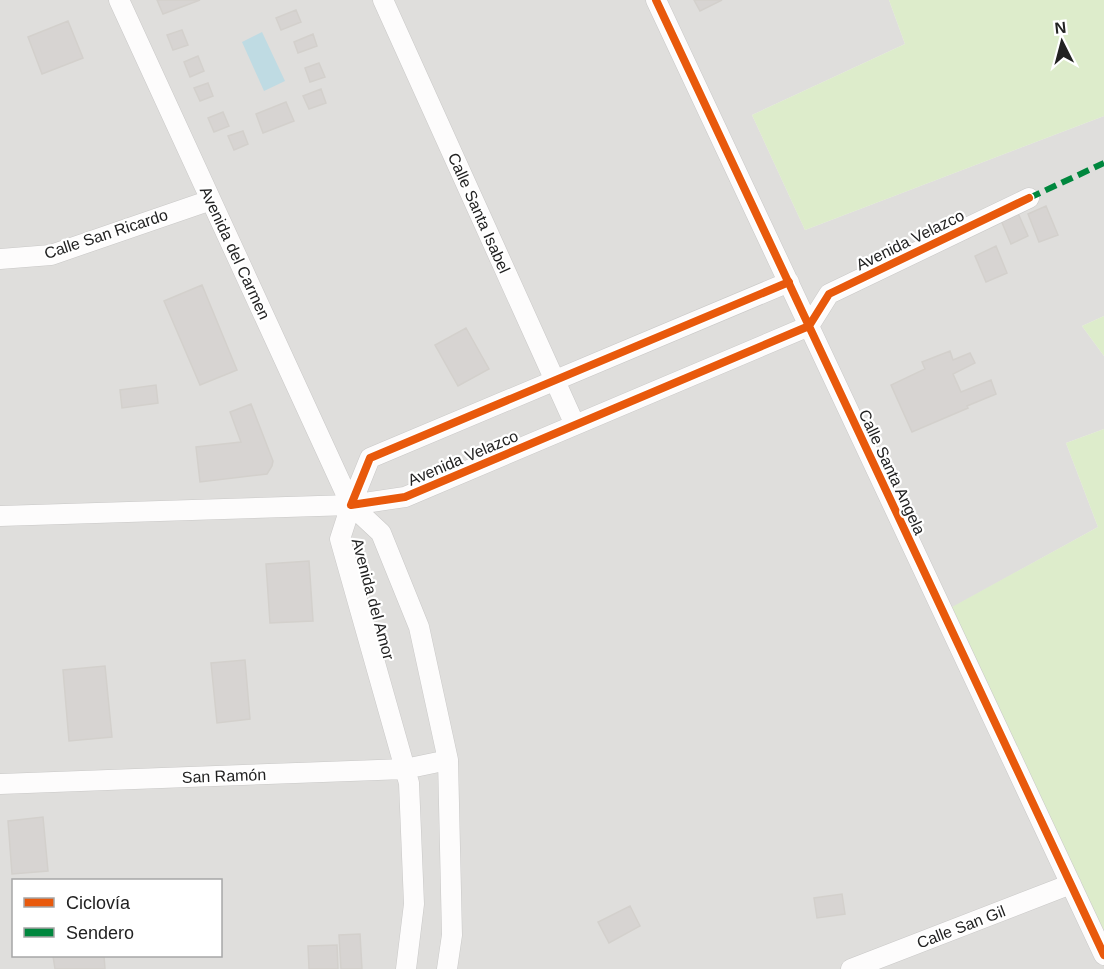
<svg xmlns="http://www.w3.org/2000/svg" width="1104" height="969" viewBox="0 0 1104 969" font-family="Helvetica,sans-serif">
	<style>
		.residential { fill: #dfdedc; fill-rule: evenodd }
		.grass { fill: #ddeccb }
		.water { fill: #bfdbe3 }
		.building { fill: #d7d4d2; stroke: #d3d0cc; stroke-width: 1.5 }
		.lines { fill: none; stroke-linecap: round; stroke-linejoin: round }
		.minor-casing { stroke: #c9c8c7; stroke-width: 21 }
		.minor { stroke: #fdfcfc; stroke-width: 20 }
		.quiet { stroke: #00873e; stroke-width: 6; stroke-dasharray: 12 6; stroke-linecap: butt }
		.cycleway-casing { stroke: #fff; stroke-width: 11 }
		.cycleway { stroke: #e8590c; stroke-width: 8 }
		.labels { text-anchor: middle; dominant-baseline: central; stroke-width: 4.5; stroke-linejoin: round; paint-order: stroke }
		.street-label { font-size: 16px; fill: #222; stroke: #fff }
	</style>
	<rect width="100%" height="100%" fill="#f0eeeb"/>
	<path class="residential" d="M0,0H889L905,44L752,115L805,230L1104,116V316L1082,326L1104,356V429L1066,443L1098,527L944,612L1104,931V969H0ZM14,880H220V956H14Z"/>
	<path class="grass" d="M889,0H1104V116L805,230L752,115L905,44Z
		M1104,316V356L1082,326Z
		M1104,429V931L943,612L1098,527L1066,443Z"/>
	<path class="water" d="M262,32L285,81L264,91L242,42Z"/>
	<path class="building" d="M157,0H200L163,14Z
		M694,0H722L700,11Z
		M296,10L301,22L281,30L276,18Z
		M68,21L83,58L42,74L28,37Z
		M182,30L188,45L173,50L167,35Z
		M313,34L317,46L298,53L294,42Z
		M198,56L204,71L190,77L184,62Z
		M319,63L325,77L310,82L305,68Z
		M208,83L213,96L200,101L194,88Z
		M321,89L326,103L309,109L303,96Z
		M286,102L294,121L263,133L256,114Z
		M223,112L229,126L214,132L208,118Z
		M243,131L248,144L234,150L228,136Z
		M1046,206L1058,235L1039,242L1028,214Z
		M1017,211L1028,236L1011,244L1000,218Z
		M996,246L1007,273L986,282L975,256Z
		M202,285L237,370L200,385L164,301Z
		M466,328L489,369L458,386L435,345Z
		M950,351L953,360L970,353L975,363L953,374L961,392L991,380L996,394L967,406L968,408L912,432L891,385L925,369L922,362Z
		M156,385L158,403L122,408L120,390Z
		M251,404L273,461L272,466L267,474L200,482L196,447L241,442L230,412Z
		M309,561L313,621L270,623L266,564Z
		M245,660L250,719L217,723L211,663Z
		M105,666L112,737L69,741L63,670Z
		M43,817L48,871L12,874L8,821Z
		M842,894L845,914L817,918L814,898Z
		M630,906L640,926L609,943L598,922Z
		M360,934L362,969H341L339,935Z
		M337,945L338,969H309L308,946Z
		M53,956H104L105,969H55Z"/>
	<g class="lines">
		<g class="minor-casing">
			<path id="minor" d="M383,0L575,425
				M656,0L1104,955
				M0,259L51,255L211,200
				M789,282L370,458L351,505L405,497L809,326L829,294L1029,198
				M0,516L351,505L119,0
				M0,784L405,769L448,760
				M406,969L414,904L409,783L340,539L351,505L381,533L419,627L448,760L452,935L447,969
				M851,969L1071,884"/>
		</g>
		<use href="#minor" class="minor"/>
		<path class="quiet" d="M1029,198L1104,163"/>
		<g class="cycleway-casing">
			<path id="cycleway" d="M656,0L1104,955
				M789,282L370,458L351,505L405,497L809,326L829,294L1029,198"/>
		</g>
		<use href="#cycleway" class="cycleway"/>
	</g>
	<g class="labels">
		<g class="street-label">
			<text transform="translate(479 213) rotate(66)">Calle Santa Isabel</text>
			<text transform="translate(106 234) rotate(-18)">Calle San Ricardo</text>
			<text transform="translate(910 240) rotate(-26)">Avenida Velazco</text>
			<text transform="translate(235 253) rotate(65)">Avenida del Carmen</text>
			<text transform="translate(463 458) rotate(-23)">Avenida Velazco</text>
			<text transform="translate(892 472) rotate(65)">Calle Santa Angela</text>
			<text transform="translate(373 599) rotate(75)">Avenida del Amor</text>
			<text transform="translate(224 776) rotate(-2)">San Ramón</text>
			<text transform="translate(961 927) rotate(-21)">Calle San Gil</text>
		</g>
	</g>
	<rect x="12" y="879" width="210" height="78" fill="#ffffff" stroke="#a7a7a7" stroke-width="1.5"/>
	<rect x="24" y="898" width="30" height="9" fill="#e8590c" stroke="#a7a7a7" stroke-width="1.5"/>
	<text x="66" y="909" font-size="18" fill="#222222">Ciclovía</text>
	<rect x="24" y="928" width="30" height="9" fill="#00873e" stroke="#a7a7a7" stroke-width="1.5"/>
	<text x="66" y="939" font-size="18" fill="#222222">Sendero</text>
	<g transform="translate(1062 42) rotate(354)" stroke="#ffffff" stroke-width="4.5" paint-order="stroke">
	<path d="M0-4.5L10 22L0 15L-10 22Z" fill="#222222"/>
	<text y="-9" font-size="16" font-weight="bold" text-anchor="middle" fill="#222222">N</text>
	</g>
</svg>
